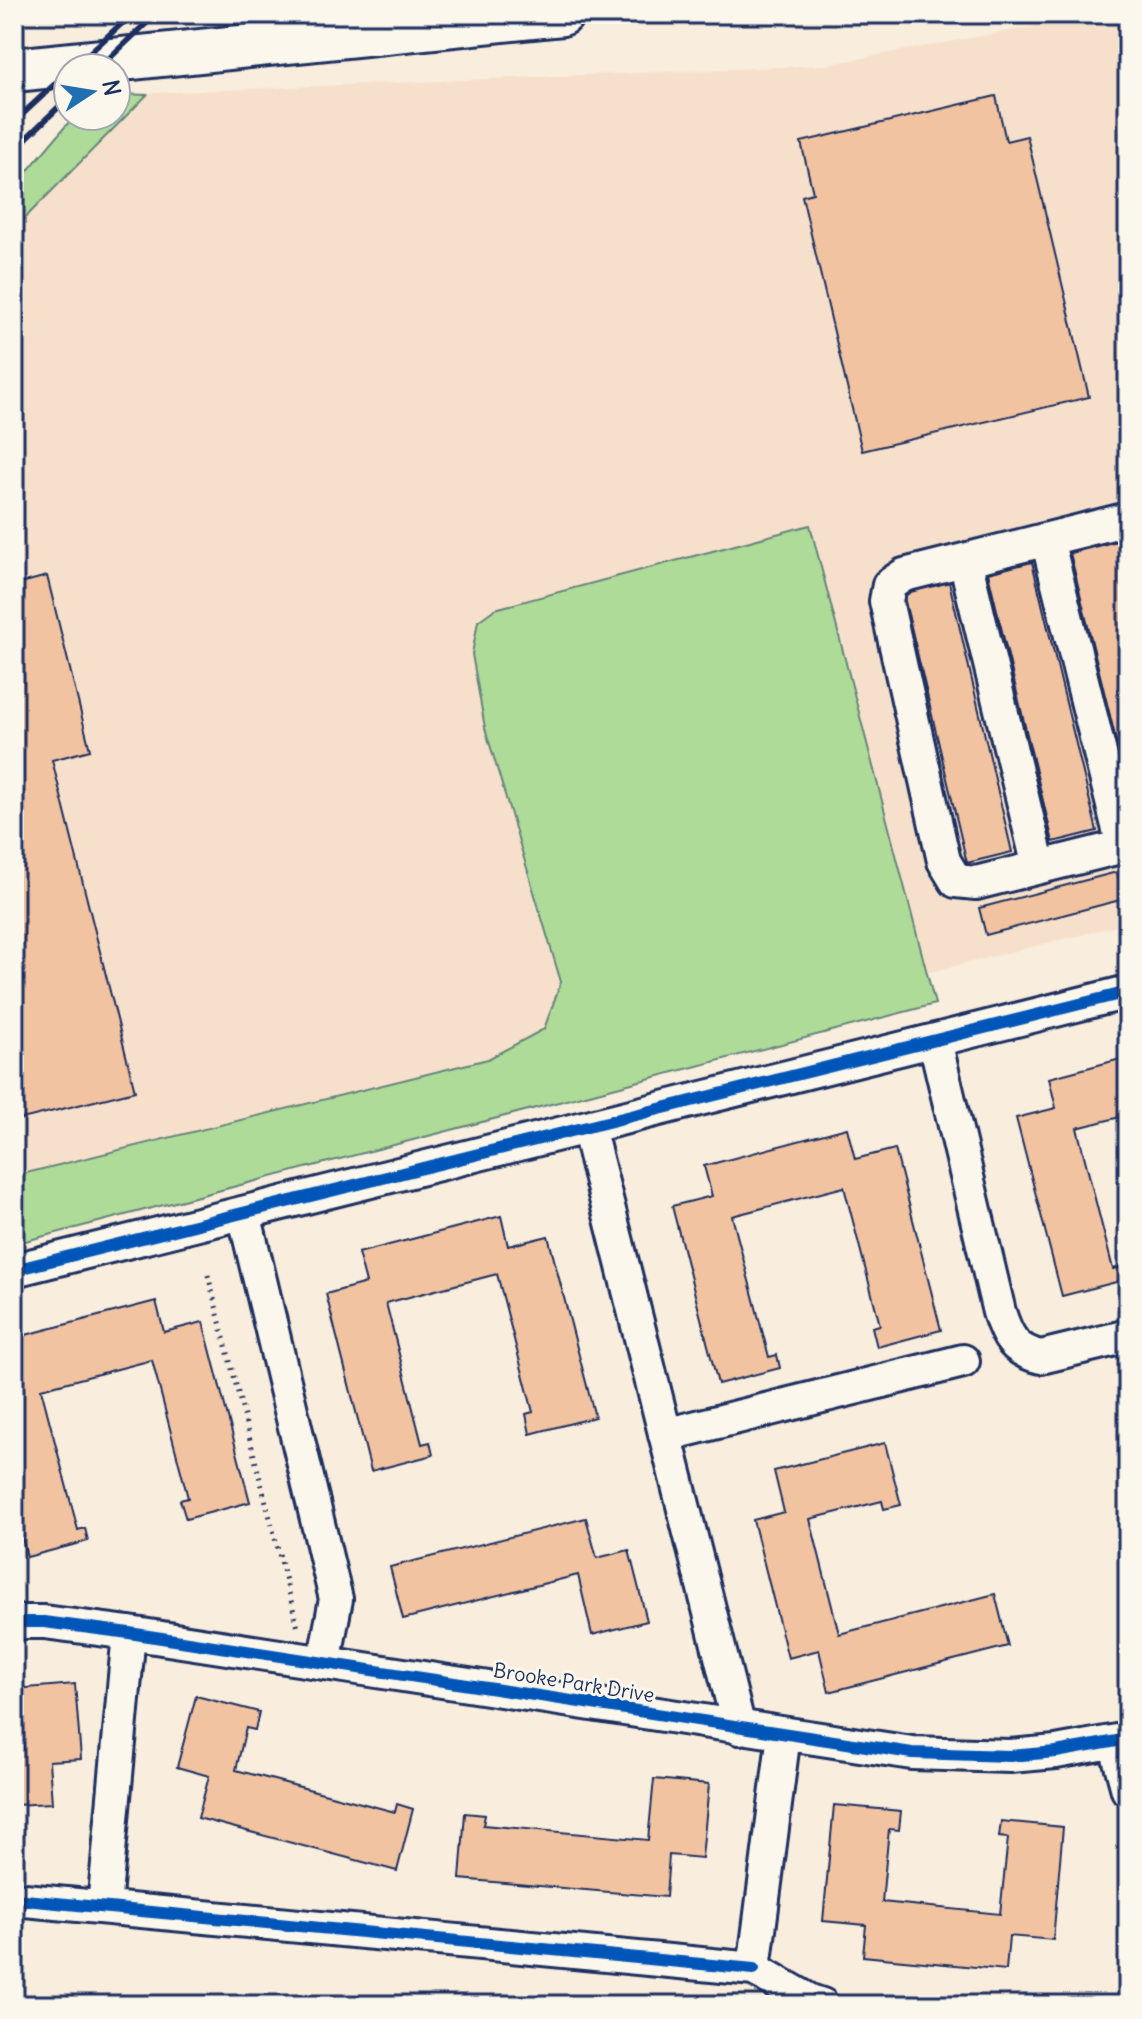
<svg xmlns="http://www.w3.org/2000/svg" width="1142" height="2019" viewBox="0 0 1142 2019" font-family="Delius,sans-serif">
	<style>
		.built { fill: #f7e0cb }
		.green { fill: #afdb99; stroke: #65857c; stroke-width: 2 }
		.building { fill: #f2c3a1; stroke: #1b2f5e; stroke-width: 2 }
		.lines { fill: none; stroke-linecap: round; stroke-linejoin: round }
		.minor-casing { stroke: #1b2f5e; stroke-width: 38 }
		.major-casing { stroke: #1b2f5e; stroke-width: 48 }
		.path { stroke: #1b2f5e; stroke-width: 5; stroke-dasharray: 2 6; stroke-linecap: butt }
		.minor { stroke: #fbf7ec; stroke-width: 32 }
		.major { stroke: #fbf7ec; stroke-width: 42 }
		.rail { stroke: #1b2f5e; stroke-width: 6 }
		.cycleway-casing { stroke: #fbf7ec; stroke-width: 17 }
		.cycleway { stroke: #0057b8; stroke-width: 12 }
		.labels { text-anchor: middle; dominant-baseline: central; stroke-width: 6; stroke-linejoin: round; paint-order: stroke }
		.street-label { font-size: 20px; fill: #1b2f5e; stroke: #fbf7ec }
	</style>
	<rect width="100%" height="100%" fill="#f9eddd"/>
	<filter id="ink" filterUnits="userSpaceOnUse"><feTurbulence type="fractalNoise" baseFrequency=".0125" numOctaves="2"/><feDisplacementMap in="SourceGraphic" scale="16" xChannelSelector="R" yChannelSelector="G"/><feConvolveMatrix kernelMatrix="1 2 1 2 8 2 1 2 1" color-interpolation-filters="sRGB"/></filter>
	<g filter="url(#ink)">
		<path class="built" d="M1099,14H1128V923L14,1200V205L116,116L127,94L825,65Z"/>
		<path class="green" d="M116,94L147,95L14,229V187L74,116H116Z
			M810,525L935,1004L14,1244V1176L488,1059L544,1029L561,982L485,728L472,654L478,621L495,609Z"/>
		<path class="building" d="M996,96L1006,141L1027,136L1089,397L862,451L802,196L813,193L801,142Z
			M1117,541L1128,587V789L1070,553Z
			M1032,562L1097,831L1053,842L988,573Z
			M47,576L90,750L52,760L135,1091L14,1121V585Z
			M949,582L1012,852L967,863L903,593Z
			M1117,872L1124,899L986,935L979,908Z
			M1128,1057V1115L1077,1128L1113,1269L1121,1267L1124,1280L1062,1296L1016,1118L1056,1108L1049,1078Z
			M847,1128L855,1159L895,1149L941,1330L877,1347L872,1327L880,1325L844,1187L732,1216L769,1357L777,1355L780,1368L718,1384L672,1206L712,1196L704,1166Z
			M501,1216L508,1246L548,1236L595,1417L530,1434L526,1414L533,1412L497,1274L386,1303L422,1444L430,1442L433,1455L371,1471L326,1294L366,1283L358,1253Z
			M156,1301L164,1332L203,1322L250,1502L186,1519L180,1500L188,1498L152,1360L41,1389L78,1530L85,1528L88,1541L27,1557L14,1508V1370L21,1369L14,1338Z
			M885,1443L901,1505L884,1509L882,1501L810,1519L839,1634L995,1594L1008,1646L829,1692L819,1650L788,1658L753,1520L784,1512L774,1471Z
			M586,1518L597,1558L629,1550L647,1621L592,1635L578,1575L403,1619L390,1567Z
			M75,1684L81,1759L49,1761L52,1803L14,1805V1750L23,1749L20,1707L14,1708V1689Z
			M196,1696L259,1712L255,1730L246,1728L236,1770L395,1812L397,1804L413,1809L397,1871L198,1818L209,1776L177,1767Z
			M654,1779L709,1784L702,1858L669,1855L666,1897L460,1879L465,1813L485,1815L483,1825L648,1840Z
			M834,1805L901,1811L899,1830L889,1829L882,1902L1000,1914L1008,1838L999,1837L1001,1821L1063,1827L1053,1940L1009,1936L1006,1970L863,1956L866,1925L823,1921Z"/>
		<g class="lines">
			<g class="minor-casing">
				<path id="minor" d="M1128,519L904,575L889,585L886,601L944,861L956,881L976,883L1128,845
					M1047,539L1123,846
					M965,560L1039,867
					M935,1041L999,1312C1007,1337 1014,1351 1041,1357L1128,1336
					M588,1127L739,1728
					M244,1213L336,1599L324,1663
					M14,1270L1128,992
					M665,1435L963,1361
					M14,1622H44L129,1633L912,1753L1010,1756L1056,1752L1128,1739
					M784,1734L754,1969L810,2001L822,2005
					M1115,1742L1128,1790
					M14,1899L754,1969
					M104,1907L129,1633"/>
			</g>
			<g class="major-casing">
				<path id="major" d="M14,70L562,14"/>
			</g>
			<path class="path" d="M208,1275L298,1628"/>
			<use href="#minor" class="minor"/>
			<use href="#major" class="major"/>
			<path class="rail" d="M73,68L132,14
				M99,68L156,14
				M14,122L68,72
				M14,150L68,98"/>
			<g class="cycleway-casing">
				<path id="cycleway" d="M14,1270L1128,992
					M14,1622H44L129,1633L912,1753L1010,1756L1056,1752L1128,1739
					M14,1899L754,1969"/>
			</g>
			<use href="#cycleway" class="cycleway"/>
		</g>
	</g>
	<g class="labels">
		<g class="street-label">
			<text transform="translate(574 1682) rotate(9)">Brooke Park Drive</text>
		</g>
	</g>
	<rect width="1142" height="2019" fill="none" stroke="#fbf7ec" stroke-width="48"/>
	<rect x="24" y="24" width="1094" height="1971" fill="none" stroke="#1b2f5e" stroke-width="3" filter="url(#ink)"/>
	<g transform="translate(92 92) rotate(78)"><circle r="38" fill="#fbf7ec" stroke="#a1a7b3" stroke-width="2"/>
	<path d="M0-6L14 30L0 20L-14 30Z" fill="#1f6fb2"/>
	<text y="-12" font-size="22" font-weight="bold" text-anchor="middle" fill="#1b2f5e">N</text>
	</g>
</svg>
